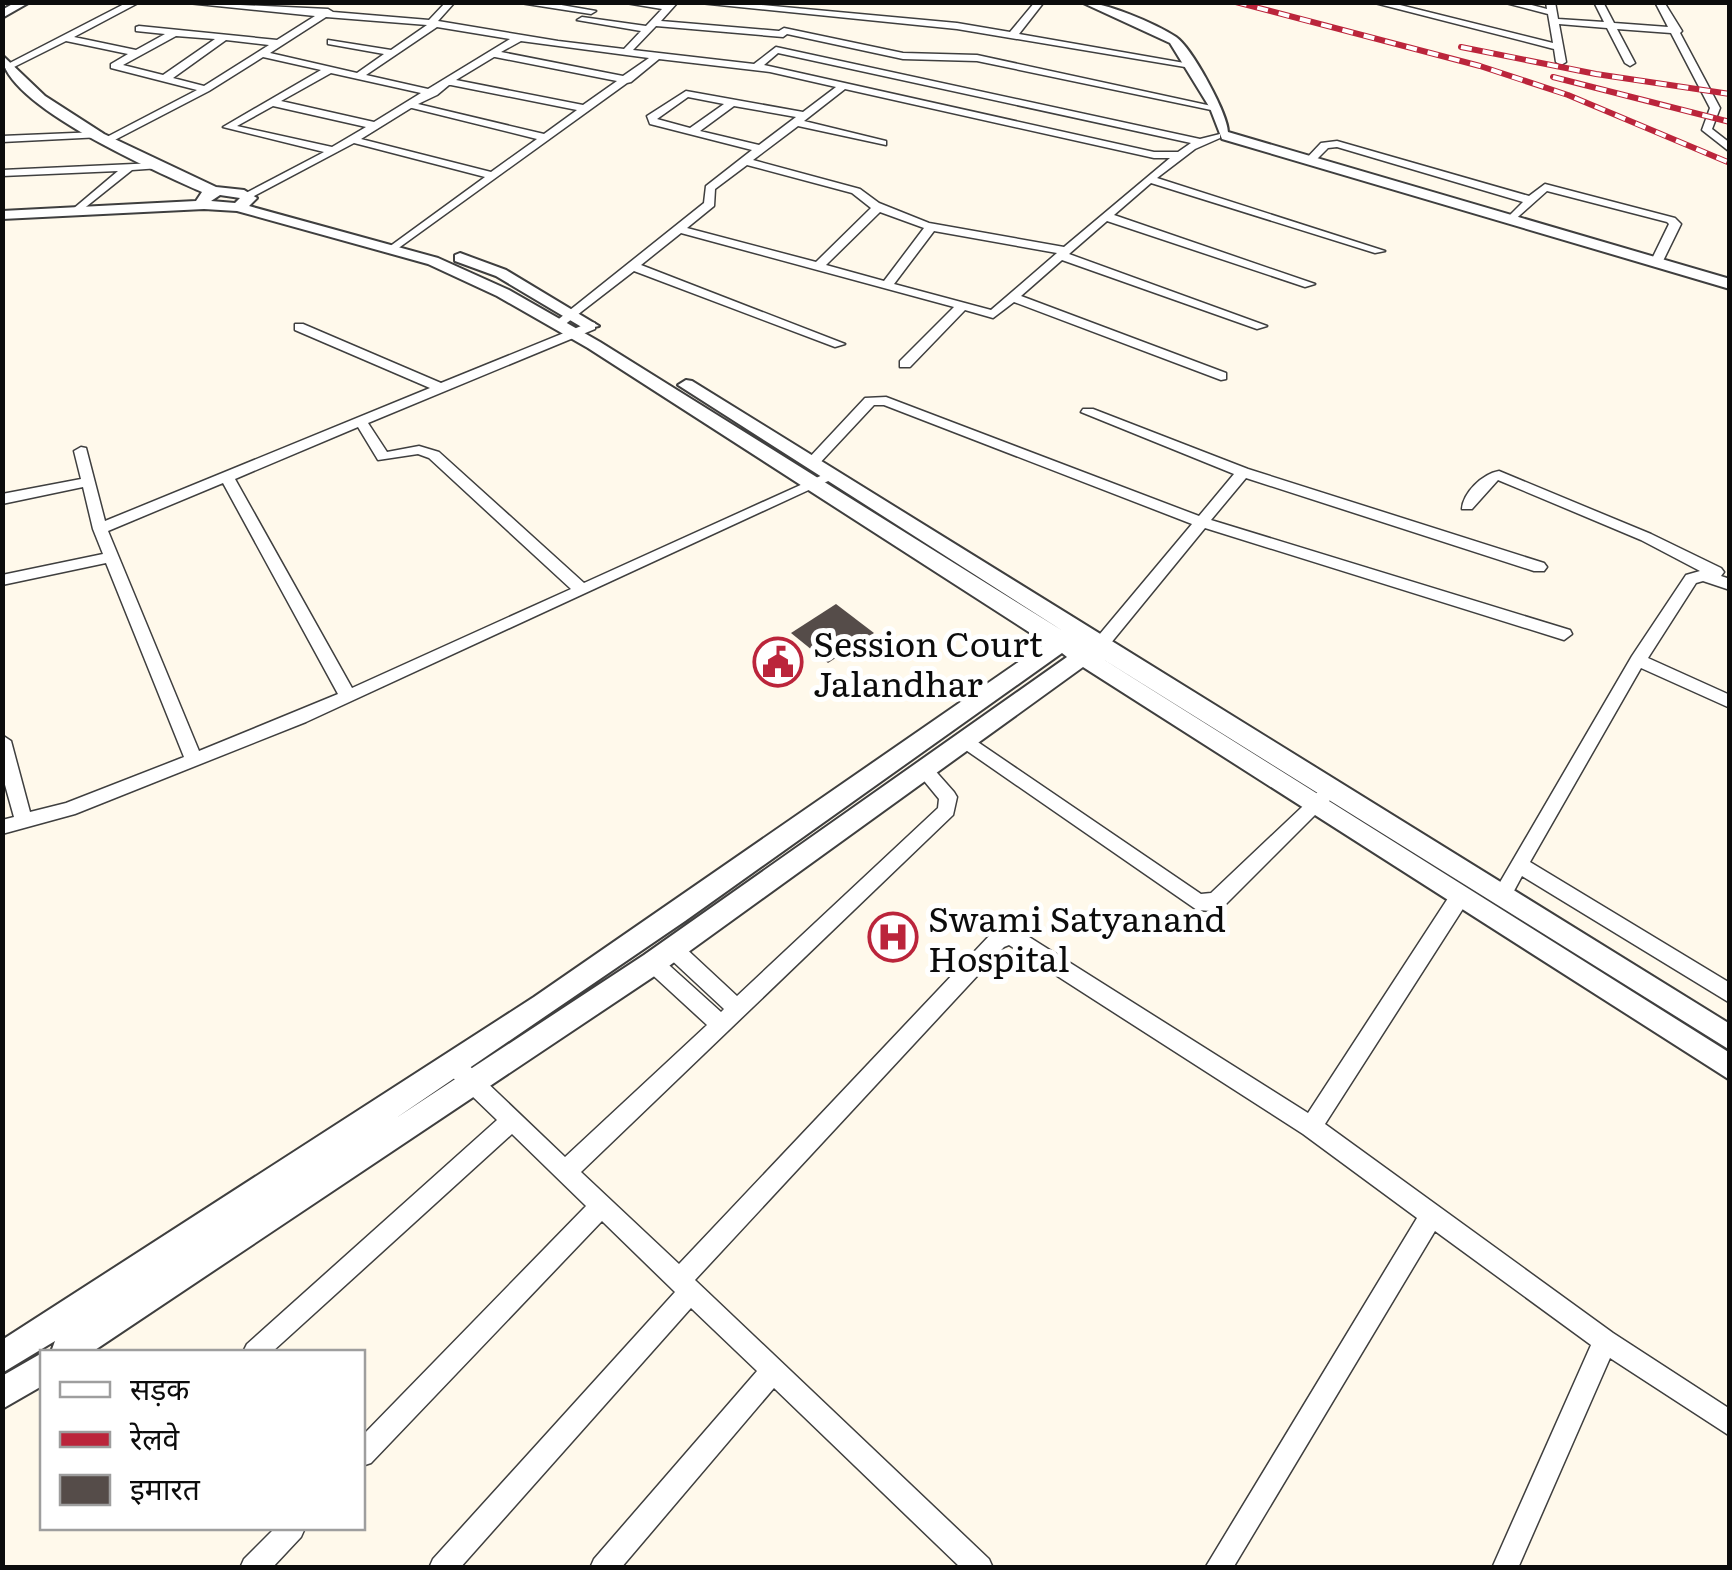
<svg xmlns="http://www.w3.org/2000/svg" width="1732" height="1570" viewBox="0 0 1732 1570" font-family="Literata,'Noto Sans Devanagari',serif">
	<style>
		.building { fill: #554c49 }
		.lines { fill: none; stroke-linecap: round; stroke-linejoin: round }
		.minor-casing { stroke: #3f3f3f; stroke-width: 3 }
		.tertiary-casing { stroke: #3f3f3f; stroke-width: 4 }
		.minor { fill: #fff; fill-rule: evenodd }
		.tertiary { fill: #fff; fill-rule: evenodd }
		.rail-casing { stroke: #bb253b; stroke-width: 6 }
		.rail { stroke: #fff; stroke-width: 4; stroke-dasharray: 11; stroke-linecap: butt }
		.labels { text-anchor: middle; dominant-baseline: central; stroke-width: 10; stroke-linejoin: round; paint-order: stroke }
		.poi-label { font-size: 35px; fill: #0c0c0c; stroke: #fff; text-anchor: start }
	</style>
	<rect width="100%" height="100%" fill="#fff9eb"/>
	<path class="building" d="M836,604L874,633L828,663L791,633Z"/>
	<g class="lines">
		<g class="minor-casing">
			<path id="minor" d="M128,2H140L74,37L136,50L165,34L136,31V27L139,26L277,40L315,16L178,2L328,9L333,12L429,20L446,2H455L438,21L558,41L624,49L641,31L577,20L582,17L646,26L662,9L620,2H678L661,21L779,31L784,28L903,53L977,55L1221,108L1216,111L977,61L903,59L787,34L783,37L656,26L633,50L754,64L776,47L1200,139L1220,134V138L1195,149L1157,178L1385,251L1375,253L1151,183L1114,215L1315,284L1305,287L1107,221L1069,254L1267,326L1257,329L1062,260L1021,296L1226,373V379L1221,380L1014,302L993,318L965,310L910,367H900V361L954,307L681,233L641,265L845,344L835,347L634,271L559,329L555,328V322L704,203L706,186L752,150L650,124L647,116L686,91L803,112L836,87L770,72L659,59L631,82L627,83L393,252L389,251V247L485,177L354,143L252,197L242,195L324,152L223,127L321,70L263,57L209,91L107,144L102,141L103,139L197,90L111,68V64L128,54L66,41L10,69L2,67ZM326,17L427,25L391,50L328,40V44L384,54L357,73L270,53ZM437,27L510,39L428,89L366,75ZM176,36L215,39L163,75L123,65ZM226,40L269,45L204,86L173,78ZM521,41L649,58L623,76L501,52ZM778,53L1191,143L1178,152H1154L764,65ZM494,57H495L617,81L583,105L456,80ZM331,73L421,93L374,122L281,101ZM449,85H451L577,110L544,134L418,104L437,95ZM845,89L1154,158H1170L1064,247L929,223L879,203L860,189L753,160L798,126L886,145V141L804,121ZM688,97L724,104L690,128L657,119ZM273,106L366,127L332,147L237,126ZM734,106L796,117L759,145L700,131ZM411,108H412L537,139L491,172L361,139ZM747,165L852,193L871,208L816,262L687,228L714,206L715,189ZM880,212L924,228L884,281L826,265ZM934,231L1057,253L991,310L894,284Z
				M514,2H544L596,11L591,14Z
				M690,2H729L957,23L1010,32L1035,2H1044L1019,34L1196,65L1191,68L957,29Z
				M1371,2H1388L1553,43L1548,14L1502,2H1520L1547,9L1546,2H1555L1558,19L1604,22L1594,2H1603L1614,23L1668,27L1655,2H1664L1682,31L1680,33L1720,108L1712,129L1730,143V152L1702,130L1710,108L1671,33L1617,29L1635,63L1630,66L1625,63L1607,28L1559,24L1566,62L1561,65L1556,62L1554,49Z
				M98,132L102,133V137L2,142V136Z
				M1337,141L1529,196L1545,184L1675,218L1681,224L1662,263L1656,267L1650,263L1669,224L1667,222L1547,191L1511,223L1505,220L1523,202L1337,147L1328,148L1313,163L1304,161L1321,143Z
				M156,163L161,166L160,168L132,170L77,214L71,211L73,209L118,171L2,176V170Z
				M591,322L595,323V329L368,423L387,452L419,446L439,452L584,583L827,473H837L839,476L306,722L75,814L2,834V820L14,817L2,774V735L11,741L30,812L66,803L184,757L106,563L2,585V575L103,554L93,529L83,487L2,504V494L81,479L74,451L81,447L86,448L105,521L430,388L295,330V324H303L441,383ZM358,427L378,460L418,454L429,458L571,589L352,688L235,479ZM223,483L338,694L199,751L108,531Z
				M886,397L1199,516L1234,474L1081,412L1083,409H1093L1248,469L1544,563L1547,567L1544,571H1534L1246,478L1211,520L1570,630L1572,634L1564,640L1205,528L1106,649H1094L1092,645L1094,641L1192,524L884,405H874L817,466H807V460L865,398Z
				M1499,471L1651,534L1721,568L1724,572L1721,576L1730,579V590L1703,581L1696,583L1648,658L1730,695V708L1641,668L1530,862L1730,983V1003L1522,876L1508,902L1501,904L1494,902L1492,896L1632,656L1686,575L1700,571L1641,540L1498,480L1472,509H1462C1463,493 1482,474 1499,471Z
				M966,734L1201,894L1211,893L1320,790H1332L1335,795L1225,905L1212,911L1197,910L960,746L957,741Z
				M925,764L931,766L954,792L957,797L953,815L581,1172L679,1264L990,935L1011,928L1018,930L1308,1113L1452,892L1459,890L1466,892L1468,898L1466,904L1325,1124L1613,1333L1730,1409V1436L1610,1358L1518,1568H1492L1591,1345L1435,1231L1233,1568H1205L1417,1218L1303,1134L1009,945L1004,947L695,1280L989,1559L993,1568H961L774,1388L621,1568H590L594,1559L757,1371L691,1308L460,1568H429L433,1559L675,1292L602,1221L371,1463L362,1466V1436L586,1206L512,1134L272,1352H243L247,1344L497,1120L445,1070L442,1063L445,1056L452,1054L459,1056L565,1157L707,1025L646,969L643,963L646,957L653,954L660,957L721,1012L724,1009L666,955L663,949L666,943L673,941L680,943L737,996L938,808L939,799L916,771L919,766Z
				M275,1528H305L301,1537L272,1568H240L244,1559Z"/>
		</g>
		<g class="tertiary-casing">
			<path id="tertiary" d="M16,2H30L2,18V10Z
				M1081,2C1105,2 1155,23 1176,37C1192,48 1228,114 1228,132L1730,279V289L1222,139L1210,108L1170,43Z
				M2,55L45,96L104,134L216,187L244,190L257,198L249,206L438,258L509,290L600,342L1063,631L678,385L686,380L692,381L1730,1024V1050L1098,656L1730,1053V1080L1083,667L662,971L92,1352H51L55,1341L2,1373V1340L534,997L1046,643L588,348L497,296L428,264L237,211L204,209L2,219V211L196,201L202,192C160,173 2,105 2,55ZM220,195L240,198L235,203L211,201ZM1062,653L1067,657L644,955L396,1118L685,921Z
				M460,253L506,270L599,326L585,329L496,276L455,261V255Z
				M42,1353V1386L2,1409V1376Z"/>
		</g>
		<use href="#minor" class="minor"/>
		<use href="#tertiary" class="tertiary"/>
		<g class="rail-casing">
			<path id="rail" d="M1236,2L1480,66L1568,95L1730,163
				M1461,47L1596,74L1730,94
				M1553,77L1730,122"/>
		</g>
		<use href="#rail" class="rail"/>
	</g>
	<defs>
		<g id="civic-ring" transform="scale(2.5)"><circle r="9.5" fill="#fff" stroke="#bb253b" stroke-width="1.5"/><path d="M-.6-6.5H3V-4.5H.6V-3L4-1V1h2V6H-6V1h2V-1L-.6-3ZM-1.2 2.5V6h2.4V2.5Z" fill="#bb253b"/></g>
		<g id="hospital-ring" transform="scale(2.5)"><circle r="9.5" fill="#fff" stroke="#bb253b" stroke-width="1.5"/><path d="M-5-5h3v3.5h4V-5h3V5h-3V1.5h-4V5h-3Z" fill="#bb253b"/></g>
	</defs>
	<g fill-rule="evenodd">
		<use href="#civic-ring" x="778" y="662"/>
		<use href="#hospital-ring" x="893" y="937"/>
	</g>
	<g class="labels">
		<g class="poi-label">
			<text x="813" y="642">Session Court<tspan x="813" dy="40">Jalandhar</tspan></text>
			<text x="928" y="917">Swami Satyanand<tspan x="928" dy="40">Hospital</tspan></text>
		</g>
	</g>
	<rect width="1732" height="1570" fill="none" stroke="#0c0c0c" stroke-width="10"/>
	<rect x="40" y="1350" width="325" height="180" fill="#ffffff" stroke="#9e9e9e" stroke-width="2.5"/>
	<rect x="60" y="1382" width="50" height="15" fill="#ffffff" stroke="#9e9e9e" stroke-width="2.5"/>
	<text x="130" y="1400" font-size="30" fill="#0c0c0c">सड़क</text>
	<rect x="60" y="1432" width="50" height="15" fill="#bb253b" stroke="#9e9e9e" stroke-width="2.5"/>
	<text x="130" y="1450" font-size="30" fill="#0c0c0c">रेलवे</text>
	<rect x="60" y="1475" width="50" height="30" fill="#554c49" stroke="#9e9e9e" stroke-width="2.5"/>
	<text x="130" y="1500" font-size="30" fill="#0c0c0c">इमारत</text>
</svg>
